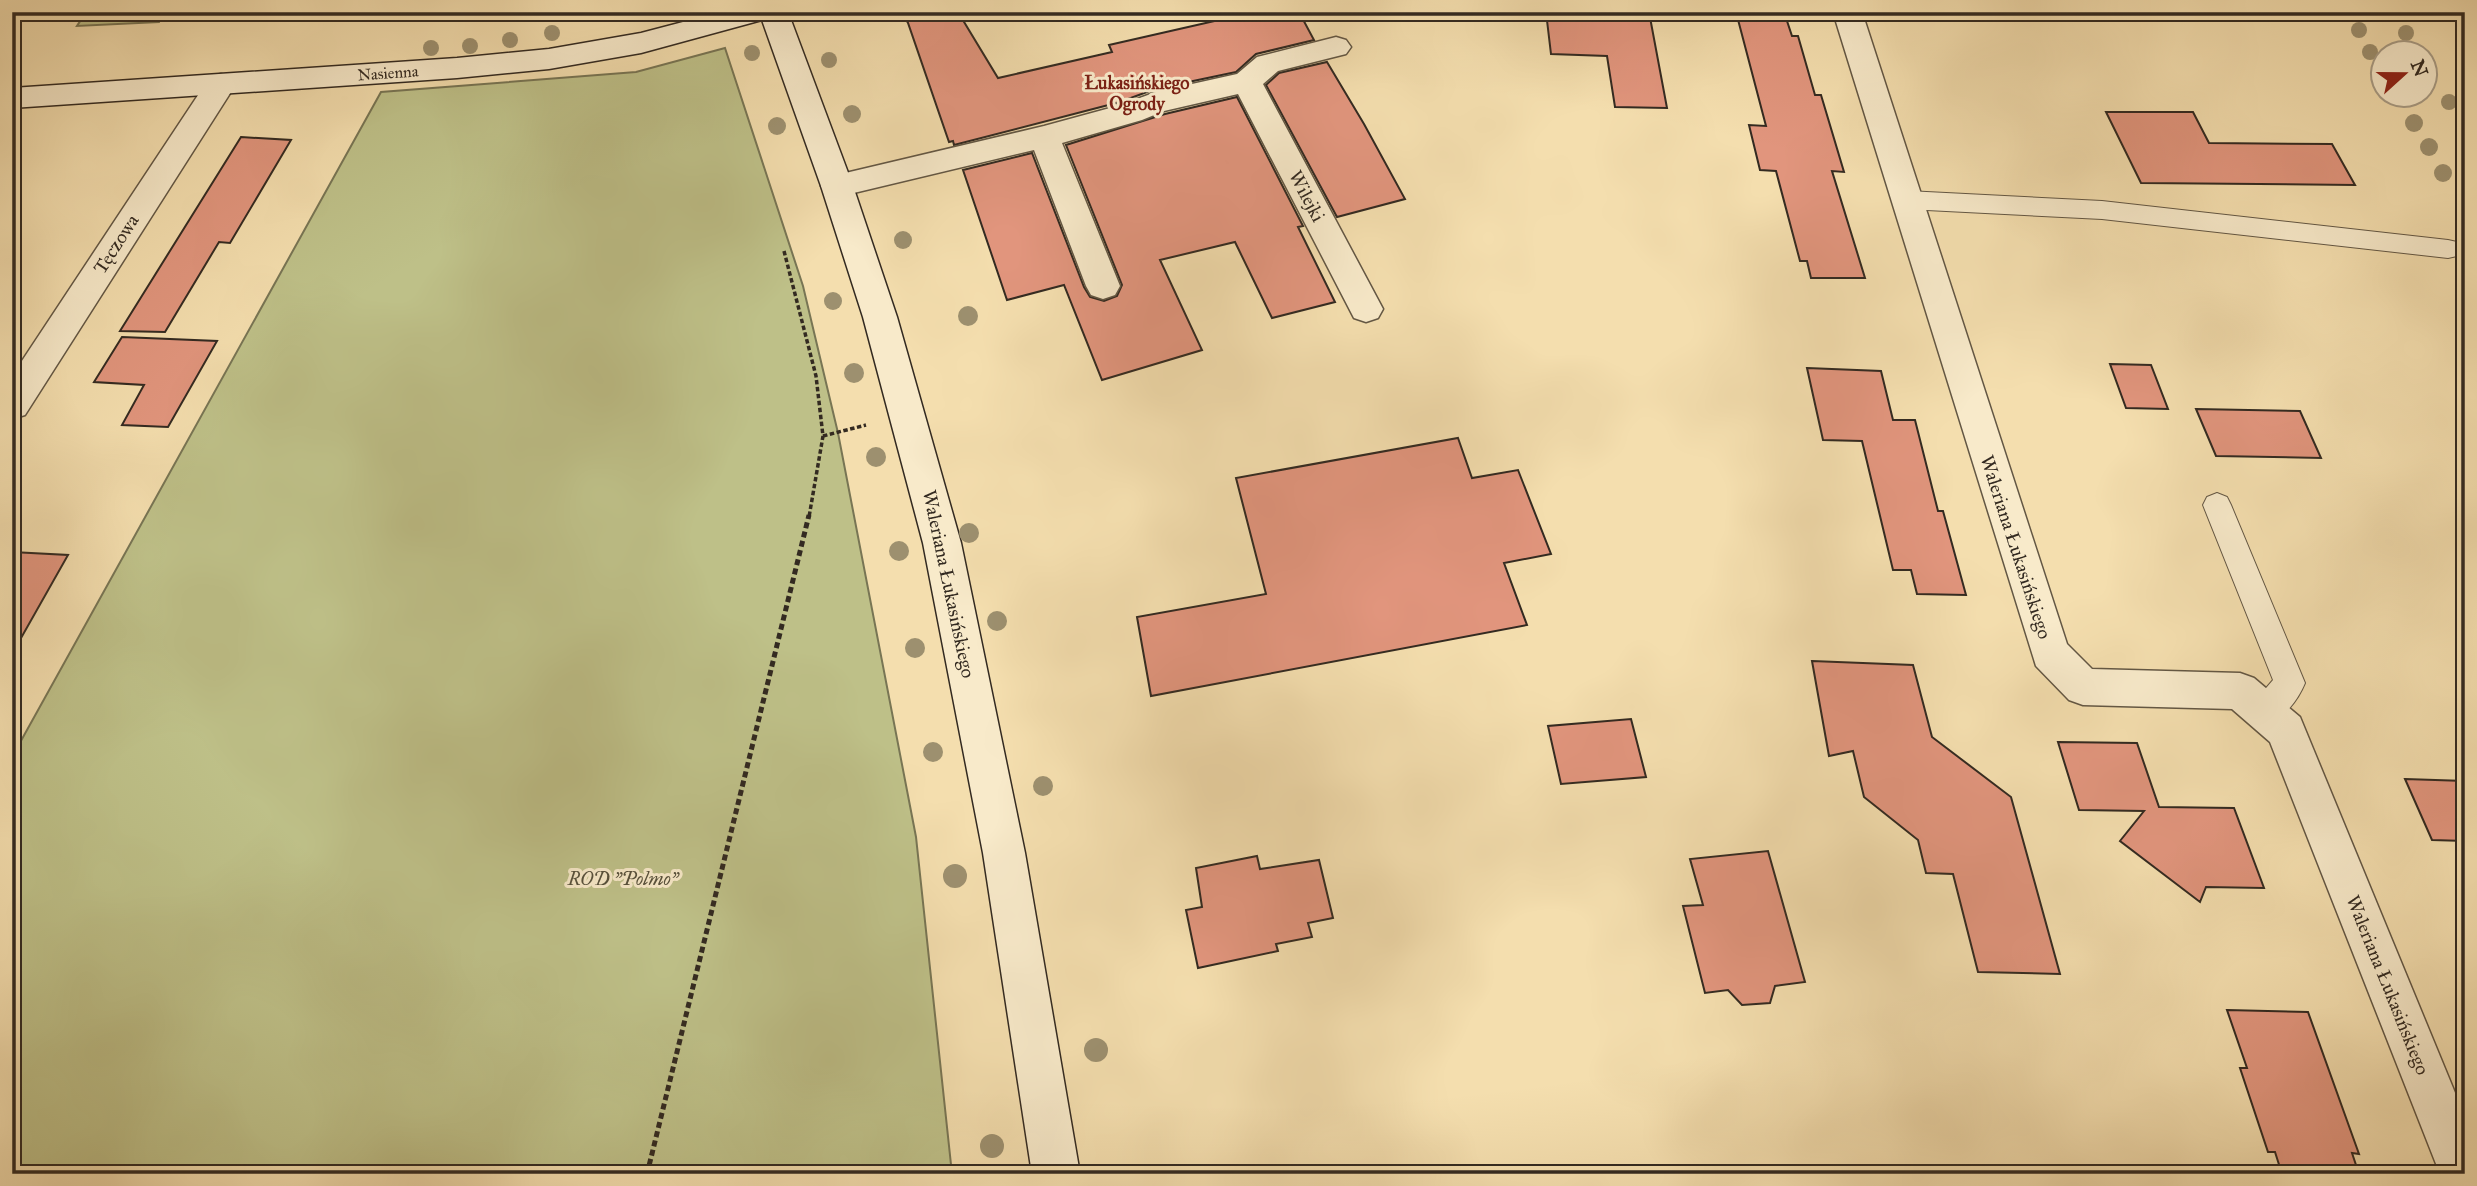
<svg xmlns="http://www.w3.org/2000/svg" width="2477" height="1186" viewBox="0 0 2477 1186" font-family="'IM FELL Great Primer',serif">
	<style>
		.green { fill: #bec088; stroke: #787554; stroke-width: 2 }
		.building { fill: #e1957d; stroke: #332a21; stroke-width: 2 }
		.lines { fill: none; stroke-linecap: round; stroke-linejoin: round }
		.lane-casing { stroke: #635744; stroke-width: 2 }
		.street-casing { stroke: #635744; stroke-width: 3 }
		.secondary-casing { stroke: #332a21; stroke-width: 3 }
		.path-far1 { stroke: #332a21; stroke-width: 3.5; stroke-dasharray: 4.5 2.5; stroke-linecap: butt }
		.path { stroke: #332a21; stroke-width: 5; stroke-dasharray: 6 3.5; stroke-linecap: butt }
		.lane { fill: #f8eaca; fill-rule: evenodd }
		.street { fill: #f8eaca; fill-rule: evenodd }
		.secondary { fill: #f8eaca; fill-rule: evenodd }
		.tree { fill: #9d906f }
		.labels { text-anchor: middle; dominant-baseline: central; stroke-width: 6; stroke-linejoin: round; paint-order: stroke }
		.far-street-label { font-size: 16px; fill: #332a21; stroke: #f8eaca }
		.far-neighbourhood-label { font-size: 18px; font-weight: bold; fill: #7a1f14; stroke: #f8eaca }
		.street-label { font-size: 19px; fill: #332a21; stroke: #f8eaca }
		.park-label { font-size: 19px; font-style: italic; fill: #56503b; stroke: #f8eaca }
	</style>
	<rect width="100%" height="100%" fill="#f4deae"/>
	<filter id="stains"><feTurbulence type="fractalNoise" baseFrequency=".00286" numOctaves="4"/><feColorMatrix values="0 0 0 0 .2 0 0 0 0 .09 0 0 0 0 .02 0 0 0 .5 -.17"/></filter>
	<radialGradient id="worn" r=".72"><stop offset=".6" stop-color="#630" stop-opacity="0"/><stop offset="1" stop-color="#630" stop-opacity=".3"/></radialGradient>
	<path class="green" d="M86,12H164L159,22L77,26Z
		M725,48L803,286L838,433L916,837L952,1174H12V757L381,92L636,72Z"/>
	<path class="building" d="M902,12H958L998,78L1112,52L1109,45L1254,12H1299L1314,40L1256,54L1236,72L1155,89L1120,102L954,145L953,141L949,142L908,23Z
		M1546,12H1649L1667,108L1615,107L1607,56L1551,54Z
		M1736,12H1784L1792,36H1798L1815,95H1821L1844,172L1832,171L1865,278H1811L1807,261H1800L1776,171L1760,170L1749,125L1766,126Z
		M1327,62L1364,124L1405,199L1337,217L1266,85L1279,73Z
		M1237,97L1303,226L1298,227L1335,302L1272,318L1235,242L1160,260L1202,350L1102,380L1064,285L1007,300L963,170L1032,153L1084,287L1090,297L1104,301L1117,296L1122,285L1066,145L1165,114Z
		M2106,112H2193L2209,143L2332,144L2355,185L2141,183Z
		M241,137L291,140L230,243L219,242L165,332L120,331Z
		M122,337L217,341L168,427L122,425L144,385L94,382Z
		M2110,364L2151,365L2168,409L2126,408Z
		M1807,368L1881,371L1893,420H1915L1938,511H1943L1966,595L1917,594L1911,570H1893L1862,441L1823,440Z
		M2196,409L2300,411L2321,458L2216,456Z
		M1458,438L1472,478L1518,470L1551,554L1504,563L1527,625L1151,696L1137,617L1266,594L1236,478Z
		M12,552L68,555L12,654Z
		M1812,661L1913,665L1932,737L2011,797L2060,974L1978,972L1953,874L1926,873L1918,840L1864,797L1853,751L1829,756Z
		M1631,719L1646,777L1561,784L1548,726Z
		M2058,742L2137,743L2159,807L2234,808L2264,888L2206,887L2200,902L2120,841L2144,811L2079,810Z
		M2405,779L2465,781V841L2432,840Z
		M1768,851L1805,982L1775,986L1770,1003L1742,1005L1728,990L1705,993L1683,906L1703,905L1690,859Z
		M1257,856L1260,869L1319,860L1333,918L1308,923L1312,937L1276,944L1278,951L1198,968L1186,910L1202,907L1196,868Z
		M2227,1010L2308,1012L2359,1154L2352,1153L2359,1174H2282L2275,1152H2268L2240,1068H2247Z"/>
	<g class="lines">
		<g class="lane-casing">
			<path id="lane" d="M1907,191L2102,201L2448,240L2457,242L2461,249L2457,256L2448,258L2102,219L1907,209L1898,206L1895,200L1898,194Z
				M2217,493L2227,497L2231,505L2305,683C2298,700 2283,720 2265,726L2254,722L2249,712L2254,702L2273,680L2203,505L2207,497Z"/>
		</g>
		<g class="street-casing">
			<path id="street" d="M1833,12H1862L2067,644L2092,669L2240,673L2254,678L2300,717L2465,1117V1174H2440L2270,742L2232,709L2083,705L2069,700L2036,666Z
				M1336,37L1346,40L1351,47L1346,54L1278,71L1263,84L1383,309L1378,318L1366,322L1354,318L1238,94L1164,111L1142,120L1062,143L1120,286L1115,295L1103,299L1091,295L1086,286L1034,150L837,197L826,194L821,186L826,178L837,175L1044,126L1121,105L1156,92L1237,74L1257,57Z
				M221,74L232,77L236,84L25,415L12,419V376L210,77Z"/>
		</g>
		<g class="secondary-casing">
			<path id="secondary" d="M721,12H788L853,186L897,317L961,543L1025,853L1080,1174H1032L983,853L923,543L863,317L821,186L762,20L641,53L549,69L457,78L12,108V88L457,58L549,49L641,33Z"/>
		</g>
		<path class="path-far1" d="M784,251L816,376L823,436L809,517
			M823,436L866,425"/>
		<path class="path" d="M647,1174L809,515"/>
		<use href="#lane" class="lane"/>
		<use href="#street" class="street"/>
		<use href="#secondary" class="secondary"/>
	</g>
	<g class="tree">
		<circle cx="2359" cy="30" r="8"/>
		<circle cx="552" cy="33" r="8"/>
		<circle cx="2406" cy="33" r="8"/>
		<circle cx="510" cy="40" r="8"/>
		<circle cx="470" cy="46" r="8"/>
		<circle cx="431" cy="48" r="8"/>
		<circle cx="2370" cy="52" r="8"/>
		<circle cx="752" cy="53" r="8"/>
		<circle cx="829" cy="60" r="8"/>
		<circle cx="2449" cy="102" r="8"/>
		<circle cx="852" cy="114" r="9"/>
		<circle cx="2414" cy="123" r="9"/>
		<circle cx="777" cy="126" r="9"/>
		<circle cx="2429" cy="147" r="9"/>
		<circle cx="2443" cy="173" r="9"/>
		<circle cx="903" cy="240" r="9"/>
		<circle cx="833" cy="301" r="9"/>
		<circle cx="968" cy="316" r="10"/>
		<circle cx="854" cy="373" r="10"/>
		<circle cx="876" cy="457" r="10"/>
		<circle cx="969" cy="533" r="10"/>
		<circle cx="899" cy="551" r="10"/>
		<circle cx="997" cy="621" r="10"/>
		<circle cx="915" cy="648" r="10"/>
		<circle cx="933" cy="752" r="10"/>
		<circle cx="1043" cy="786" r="10"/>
		<circle cx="955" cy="876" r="12"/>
		<circle cx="1096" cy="1050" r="12"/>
		<circle cx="992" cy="1146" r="12"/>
	</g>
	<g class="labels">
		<g class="far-street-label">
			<text transform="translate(388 73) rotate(-4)">Nasienna</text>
		</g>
		<g class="far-neighbourhood-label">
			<text x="1137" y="83">Łukasińskiego<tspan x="1137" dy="21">Ogrody</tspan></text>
		</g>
		<g class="street-label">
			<text transform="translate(1307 196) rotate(62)">Wilejki</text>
			<text transform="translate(116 244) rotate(-57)">Tęczowa</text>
			<text transform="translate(2016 547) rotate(72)">Waleriana Łukasińskiego</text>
			<text transform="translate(949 584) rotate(78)">Waleriana Łukasińskiego</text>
			<text transform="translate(2388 985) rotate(68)">Waleriana Łukasińskiego</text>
		</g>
		<g class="park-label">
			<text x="623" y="878">ROD "Polmo"</text>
		</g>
	</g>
	<rect width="2477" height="1186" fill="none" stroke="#f4deae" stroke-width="42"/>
	<rect x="14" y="14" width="2449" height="1158" fill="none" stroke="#332a21" stroke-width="3.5"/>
	<rect x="21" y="21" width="2435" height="1144" fill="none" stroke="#332a21" stroke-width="2"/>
	<g transform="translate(2404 74) rotate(69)"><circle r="33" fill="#f8eaca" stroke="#a99d86" stroke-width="2"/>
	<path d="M0-5L12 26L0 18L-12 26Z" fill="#8f2418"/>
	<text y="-10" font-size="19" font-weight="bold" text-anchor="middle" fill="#332a21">N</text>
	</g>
	<rect width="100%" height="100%" filter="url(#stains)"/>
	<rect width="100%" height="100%" fill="url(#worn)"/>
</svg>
